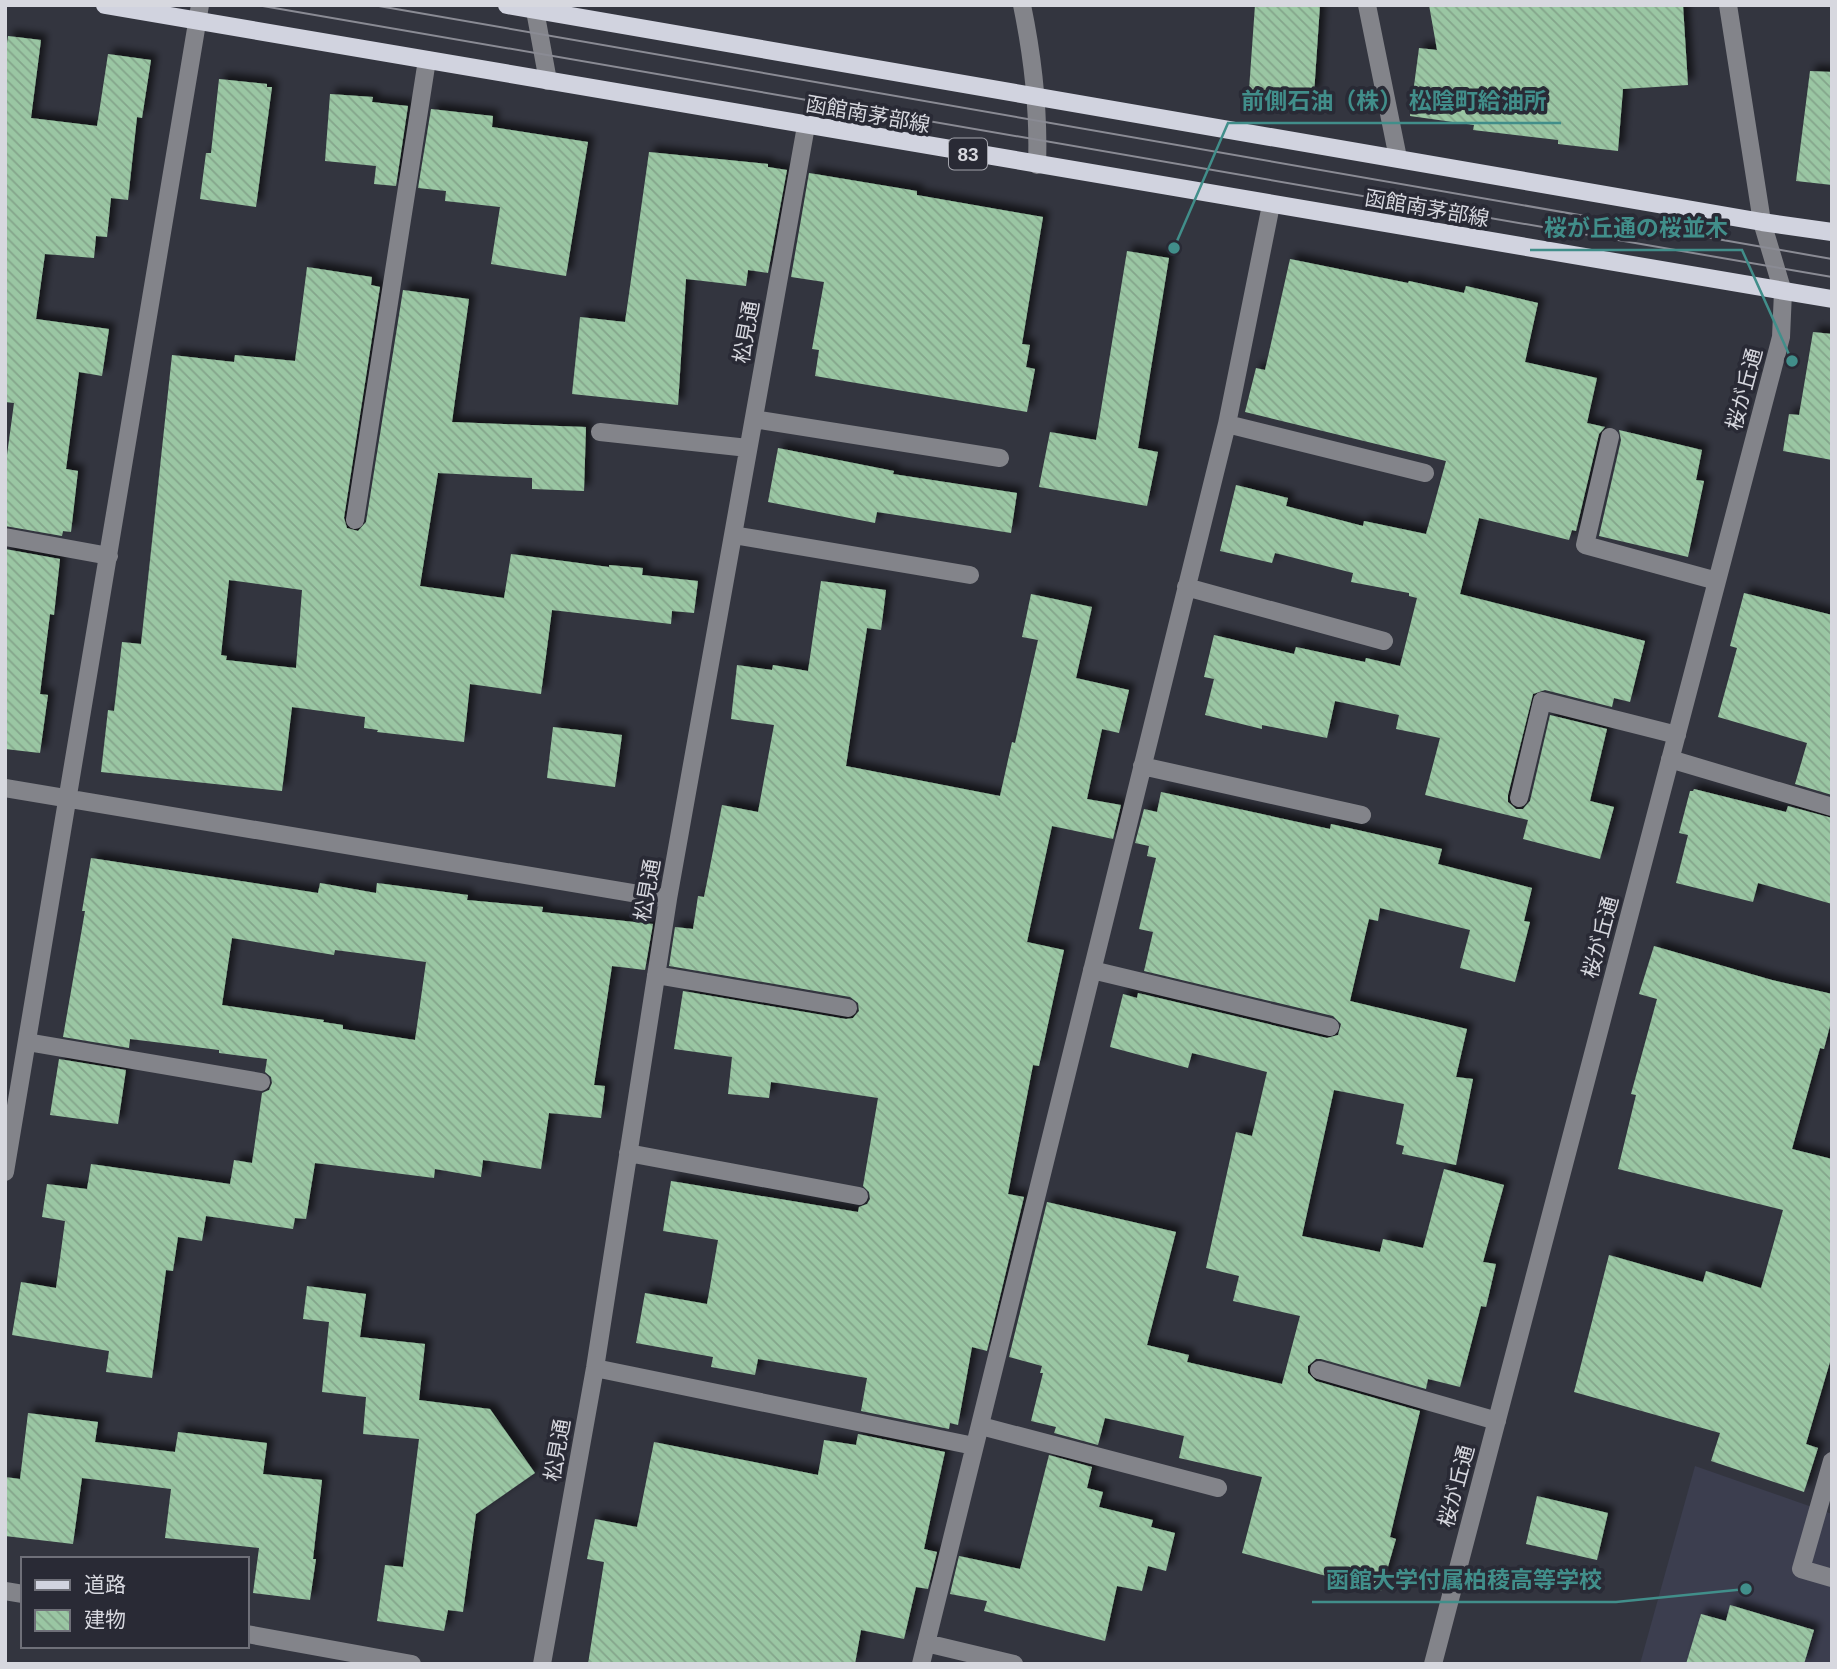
<svg xmlns="http://www.w3.org/2000/svg" width="1837" height="1669" viewBox="0 0 1837 1669" font-family="Arial,'Noto Sans JP',sans-serif">
	<style>
		.built { fill: #3c3e4f }
		.building { fill: url(#building-back-hatch); fill-rule: evenodd; filter: url(#shadow) }
		.lines { fill: none; stroke-linecap: round; stroke-linejoin: round }
		.minor { stroke: #83848a; stroke-width: 18 }
		.major { stroke: #d1d3df; stroke-width: 18 }
		.tram { stroke: #8a8b94; stroke-width: 2 }
		.labels { text-anchor: middle; dominant-baseline: central; stroke-width: 7; stroke-linejoin: round; paint-order: stroke }
		.shield { fill: #292a35; stroke: #a3a4ac; stroke-width: 2 }
		.shield-label { font-size: 19px; font-weight: bold; fill: #d7d8df }
		.street-label { font-size: 21px; fill: #d7d8df; stroke: #292a35 }
		.leader { fill: none; stroke: #418e8a; stroke-width: 2.5 }
		.callout-dot { fill: #418e8a; stroke: #292a35; stroke-width: 2.5 }
		.callout-label { font-size: 23px; text-anchor: middle; font-weight: bold; fill: #418e8a; stroke: #292a35; stroke-width: 7; stroke-linejoin: round; paint-order: stroke }
	</style>
	<defs>
		<pattern id="building-back-hatch" width="6" height="6" patternUnits="userSpaceOnUse" patternTransform="scale(1.75)"><rect width="6" height="6" fill="#9ac6a3"/><path d="M-1 5l2 2M0 0l6 6M5-1l2 2" fill="none" stroke="#84a58b"/></pattern>
		<filter id="shadow"><feDropShadow dx="6" dy="-6" stdDeviation="3.5" flood-color="#0009"/></filter>
	</defs>
	<rect width="100%" height="100%" fill="#33353f"/>
	<path class="built" d="M1695,1466L1832,1514V1664H1640Z"/>
	<path class="building" d="M1255,5H1320L1314,94L1249,90Z
		M1429,5H1683L1688,85L1623,89L1618,151L1558,144V140L1473,130L1474,125L1410,116L1419,48L1437,50Z
		M8,36L41,40L31,118L97,126L108,54L151,60L142,118L137,117L128,200L111,198L107,237L96,236L94,258L45,254L36,319L109,329L102,376L79,372L66,469L78,471L71,532L63,531L62,536L5,526V470L14,403L5,402V58Z
		M1810,71L1832,72V185L1796,181Z
		M219,79L267,84V87H272L256,207L200,199L206,153H211Z
		M330,94L373,97L372,102L408,106L396,186L374,184L376,166L325,161Z
		M431,109L493,116L492,127L588,142L566,276L491,264L500,207L445,201L446,191L418,188Z
		M649,152L768,164V167L787,170L768,273L748,270L746,286L686,279L678,405L572,394L580,317L625,322Z
		M809,173L917,191V195L1043,217L1022,344L1030,345L1026,367L1035,369L1027,412L815,376L819,350L812,349L824,282L791,277Z
		M1127,251L1169,258L1138,448L1158,452L1147,506L1039,487L1050,432L1096,440Z
		M1290,259L1408,283L1409,281L1464,293L1466,286L1538,303L1525,362L1597,378L1587,423L1605,427L1599,434L1576,531L1572,530L1569,540L1479,518L1460,594L1645,641L1630,702L1614,698L1612,707L1545,690L1533,694L1508,795V802L1516,809H1523L1530,801L1550,715L1607,729L1590,801L1614,807L1600,859L1523,839L1528,820L1425,795L1440,738L1396,729L1399,715L1335,701L1327,738L1262,725V729L1205,715L1214,679L1204,677L1214,635L1294,654L1296,647L1365,662L1366,658L1400,666L1417,598L1409,596V593L1351,582L1353,573L1275,553L1272,563L1220,551L1236,485L1288,498L1286,506L1363,526L1364,521L1426,534L1446,461L1245,412L1256,368L1265,370Z
		M307,267L372,277L371,285L380,287L344,518L347,528L358,531L366,522L403,290L469,299L452,422L586,427L584,491L532,489V478L438,473L420,586L504,598L511,554L609,567V565L643,568L642,575L698,581L694,613L672,611L671,624L552,610L541,694L470,684L464,742L377,732L378,730L364,728L365,717L292,707L282,791L101,772L108,710L114,711L122,642L141,644L172,355L234,362L235,355L295,361ZM229,580L302,590L296,668L226,660L227,656L221,655Z
		M1813,332L1832,334V460L1783,451L1789,414L1799,415Z
		M1619,430L1702,450L1696,480L1704,481L1688,557L1599,536L1621,440Z
		M778,448L894,471L893,474L1017,493L1011,533L877,512L875,523L768,502Z
		M5,549L60,559L54,615L50,614L40,694L48,695L40,753L5,749Z
		M821,581L886,590L881,630L867,628L846,766L1000,796L1012,742L1015,743L1038,640L1022,637L1031,594L1092,607L1076,678L1129,690L1119,733L1102,729L1087,799L1121,805L1113,839L1052,826L1027,942L1064,950L1039,1066L1033,1065L1008,1194L1024,1197L987,1351L972,1347L958,1425L950,1423L949,1429L861,1411L867,1378L758,1359L755,1375L711,1367L713,1357L636,1343L645,1293L707,1304L718,1240L663,1231L671,1181L858,1212L859,1207L867,1204L870,1199L869,1192L863,1186L878,1098L771,1082L769,1098L728,1094L732,1057L674,1049L683,991L846,1019L853,1018L859,1011L858,1003L850,997L669,966L675,927L693,929L698,896L704,897L722,805L758,812L774,725L731,719L737,665L772,670L773,665L808,671Z
		M1744,593L1832,615V795L1795,784L1807,743L1718,717L1737,648L1730,646Z
		M553,727L622,735L615,787L547,778Z
		M1694,789L1786,812L1788,806L1832,818V904L1758,883L1753,902L1676,883L1688,835L1679,833L1690,791H1693Z
		M1161,792L1330,829L1331,824L1442,849L1438,864L1532,888L1524,921L1530,922L1515,982L1460,968L1470,930L1380,908L1378,921L1369,919L1350,1001L1467,1029L1456,1077L1473,1079L1456,1165L1402,1154L1404,1146L1396,1144L1404,1104L1334,1090L1302,1236L1380,1252L1383,1239L1423,1248L1444,1169L1504,1185L1483,1262L1496,1264L1486,1307L1481,1306L1460,1387L1428,1379L1426,1389L1321,1359H1316L1308,1366V1373L1316,1381L1420,1411L1390,1537L1396,1539L1381,1591L1242,1553L1262,1477L1179,1458L1184,1436L1105,1418L1098,1445L1054,1433L1056,1427L1031,1421L1043,1373H1040L1042,1366L1009,1357L1047,1202L1176,1232L1147,1345L1189,1355L1187,1362L1282,1384L1300,1316L1233,1301L1239,1276L1206,1268L1236,1132L1252,1136L1267,1072L1192,1053L1188,1068L1110,1047L1123,994L1137,998L1138,993L1327,1038L1338,1035L1341,1024L1333,1016L1144,971L1153,932L1139,929L1156,858L1147,856L1149,846L1135,843L1144,809L1157,812Z
		M91,858L318,893L320,883L376,893L377,883L468,895L467,900L543,907L542,912L653,924L645,970L612,966L594,1085L605,1086L601,1118L549,1113L541,1169L483,1160L481,1177L435,1169L434,1178L315,1163L306,1219L295,1218L293,1229L206,1216L202,1241L178,1237L173,1271L166,1270L152,1378L106,1372L109,1351L12,1335L21,1282L56,1288L65,1221L42,1217L47,1184L87,1189L91,1164L230,1184L234,1160L252,1163L262,1093L269,1090L272,1083L271,1077L265,1072L267,1059L219,1053V1050L130,1039L129,1048L63,1037L85,911H82ZM232,938L334,955L335,950L426,962L415,1040L343,1029V1025L323,1022L324,1020L222,1005Z
		M1654,946L1772,980L1832,994V1018L1824,1049L1820,1048L1792,1149L1832,1159V1355L1806,1444L1818,1448L1804,1492L1711,1461L1720,1433L1574,1392L1609,1255L1703,1282L1706,1271L1761,1288L1783,1210L1618,1169L1636,1095L1631,1094L1657,999L1639,994Z
		M59,1059L126,1070L118,1124L50,1115Z
		M307,1286L366,1294L360,1337L425,1344L419,1400L490,1409L535,1473L476,1514L463,1612L448,1610L444,1631L377,1621L385,1565L403,1567L419,1439L363,1434L366,1397L322,1392L329,1322L303,1319Z
		M28,1413L98,1422L95,1442L175,1452L178,1432L267,1443L263,1474L322,1480L313,1559H316L310,1600L253,1593L259,1548L165,1538L171,1489L82,1478L73,1544L5,1536V1477L20,1479Z
		M858,1434L945,1452L924,1549L937,1552L928,1589L916,1587L904,1639L861,1630L855,1664H588L604,1562L587,1559L595,1519L637,1527L654,1442L818,1475L824,1440L856,1445Z
		M1049,1455L1092,1467L1087,1488L1103,1492L1099,1507L1153,1520L1151,1527L1175,1533L1166,1571L1148,1566L1142,1591L1117,1586L1105,1641L984,1611L987,1601L950,1594L959,1556L1020,1569Z
		M1537,1496L1608,1513L1597,1560L1526,1544Z
		M1730,1605L1814,1630L1804,1664H1686L1701,1614L1726,1621Z"/>
	<g class="lines">
		<path class="minor" d="M534,5L548,81
			M1022,5C1033,58 1039,111 1037,165
			M1367,5L1398,158
			M754,419L1000,458
			M1227,424L1425,473
			M600,432L748,448
			M1610,437L1585,545L1717,581
			M355,520L427,60
			M733,535L970,575
			M5,537L109,556
			M1186,587L1384,641
			M1670,759L1832,807
			M1142,766L1362,815
			M5,788L668,899
			M1519,798L1542,701L1677,735
			M1092,970L1330,1027
			M656,975L848,1008
			M27,1042L261,1082
			M628,1153L859,1196
			M5,1172L200,5
			M595,1368L974,1446
			M1319,1370L1497,1421
			M981,1426L1218,1488
			M1832,1461L1801,1569L1832,1578
			M5,1591L23,1594
			M247,1634L412,1664
			M926,1643L1014,1664
			M542,1664L595,1368L668,899L806,126
			M921,1664L1227,424L1271,205
			M1433,1664L1781,337L1783,292L1762,222L1728,5"/>
		<path class="major" d="M105,5L1832,299
			M507,5C926,76 1344,149 1762,222L1832,232"/>
		<path class="tram" d="M257,5L1832,277
			M373,5L1832,259"/>
	</g>
	<g class="labels">
		<rect class="shield" x="949" y="138.5" width="38" height="31" rx="5"/>
		<g class="shield-label">
			<text x="968" y="154">83</text>
		</g>
		<g class="street-label">
			<text transform="translate(868 114) rotate(10)">函館南茅部線</text>
			<text transform="translate(1427 208) rotate(10)">函館南茅部線</text>
			<text transform="translate(746 332) rotate(-80)">松見通</text>
			<text transform="translate(1744 389) rotate(-75)">桜が丘通</text>
			<text transform="translate(647 890) rotate(-80)">松見通</text>
			<text transform="translate(1600 937) rotate(-75)">桜が丘通</text>
			<text transform="translate(557 1450) rotate(-80)">松見通</text>
			<text transform="translate(1456 1486) rotate(-75)">桜が丘通</text>
		</g>
	</g>
	<path class="leader" d="M1174 248L1228 123H1561M1792 361L1742 250H1530M1746 1589L1616 1602H1312"/>
	<g class="callout-dot">
		<circle cx="1174" cy="248" r="7"/>
		<circle cx="1792" cy="361" r="7"/>
		<circle cx="1746" cy="1589" r="7"/>
	</g>
	<g class="callout-label">
		<text x="1394" y="109">前側石油（株） 松陰町給油所</text>
		<text x="1636" y="236">桜が丘通の桜並木</text>
		<text x="1464" y="1588">函館大学付属柏稜高等学校</text>
	</g>
	<rect width="1837" height="1669" fill="none" stroke="#d7d8df" stroke-width="14"/>
	<rect x="21" y="1557" width="228" height="91" fill="#292a35" stroke="#6f7079" stroke-width="2"/>
	<rect x="35" y="1580" width="35" height="10" fill="#d1d3df" stroke="#6f7079" stroke-width="2"/>
	<text x="84" y="1592" font-size="21" fill="#d7d8df">道路</text>
	<rect x="35" y="1610" width="35" height="21" fill="url(#building-back-hatch)" stroke="#6f7079" stroke-width="2"/>
	<text x="84" y="1627" font-size="21" fill="#d7d8df">建物</text>
</svg>
